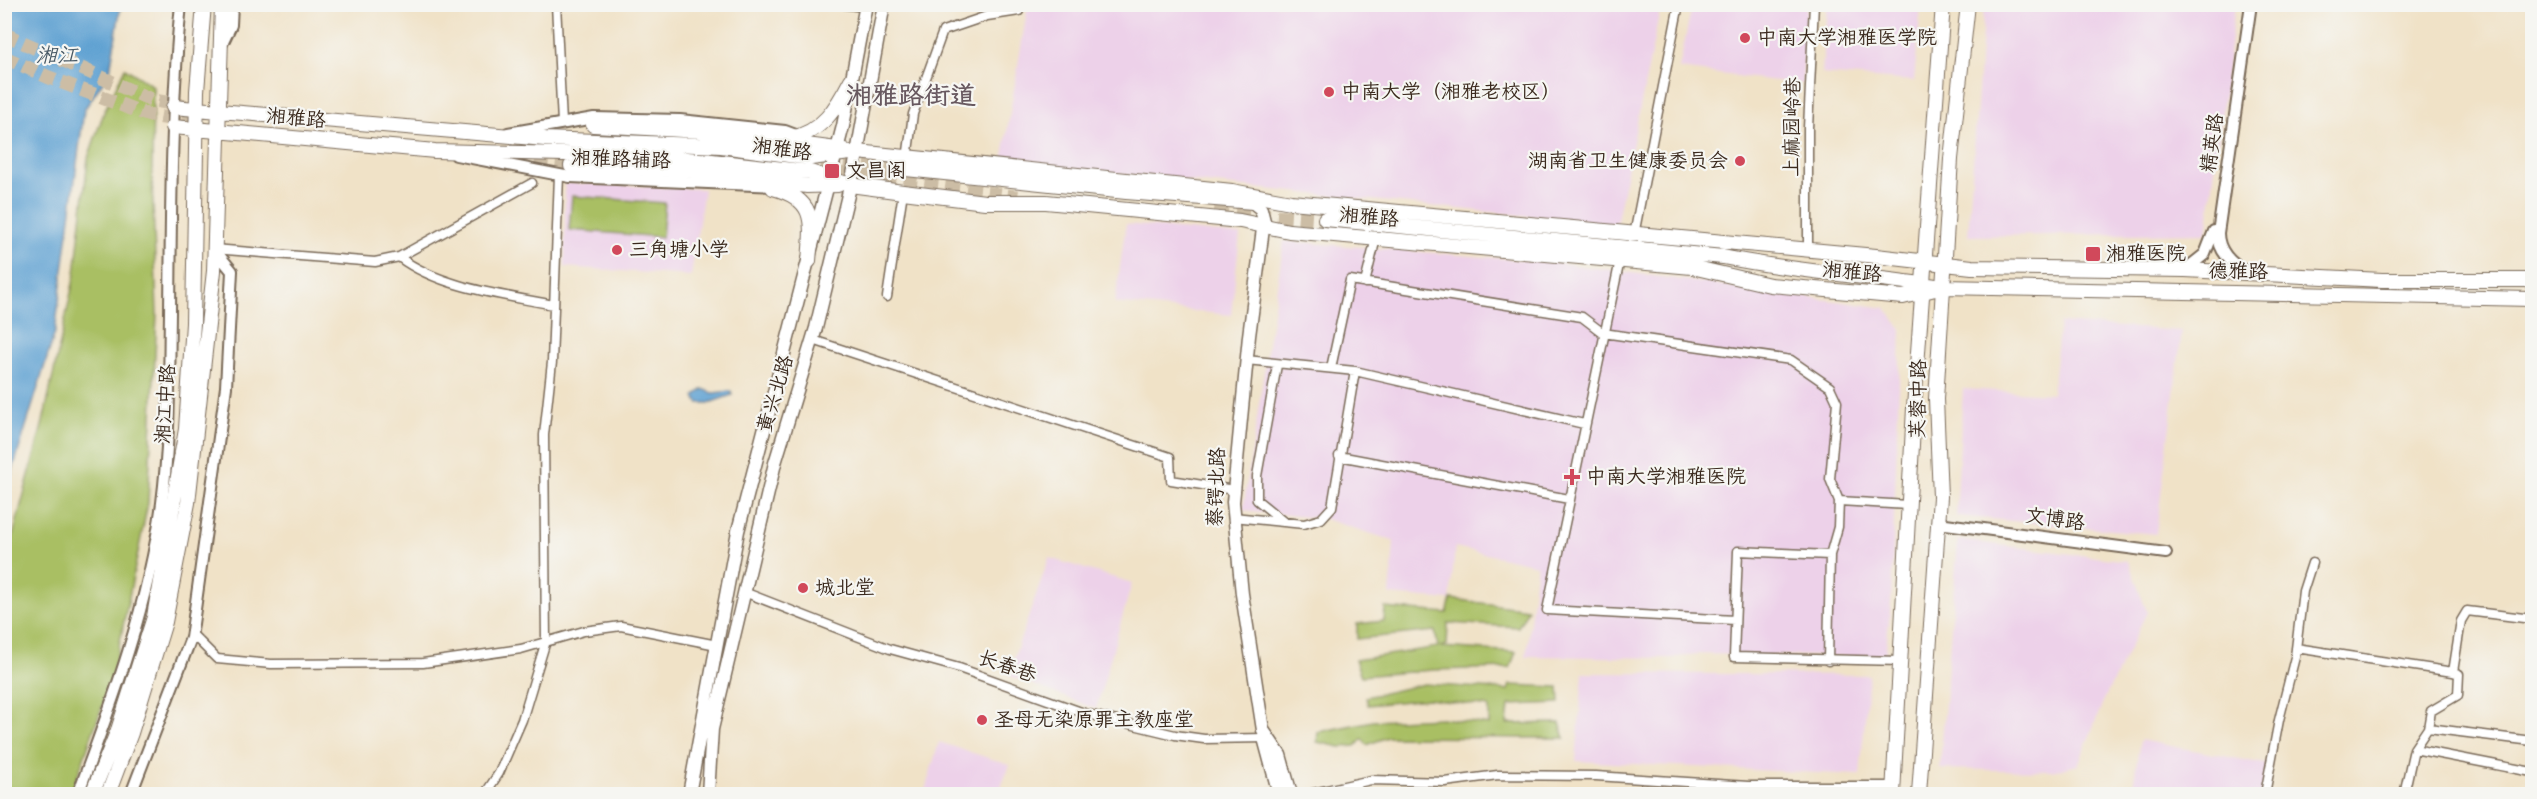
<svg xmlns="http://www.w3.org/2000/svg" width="2537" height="799" viewBox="0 0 2537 799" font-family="Mynerve,'LXGW WenKai TC',sans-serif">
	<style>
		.built { fill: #edd1e9 }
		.green { fill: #a9bf64; stroke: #727441; stroke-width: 1.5 }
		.water { fill: #5ea1d2; stroke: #4c6678; stroke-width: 1.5 }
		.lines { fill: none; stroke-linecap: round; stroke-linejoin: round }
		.primary-tunnel { stroke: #ccbda5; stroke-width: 14; stroke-dasharray: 14 7; stroke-linecap: butt }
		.minor-casing { stroke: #7a6a59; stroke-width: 11 }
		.tertiary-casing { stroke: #7a6a59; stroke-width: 14 }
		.secondary-casing { stroke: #7a6a59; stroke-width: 15 }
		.primary-casing { stroke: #7a6a59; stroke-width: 16 }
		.minor { stroke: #fff; stroke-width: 8 }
		.tertiary { stroke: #fff; stroke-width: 10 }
		.secondary { stroke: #fff; stroke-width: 12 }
		.primary { stroke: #fff; stroke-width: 14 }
		.poi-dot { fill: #d1495b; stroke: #f6f6f2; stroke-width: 2 }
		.labels { text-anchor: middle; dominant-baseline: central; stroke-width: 4.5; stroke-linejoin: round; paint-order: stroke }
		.poi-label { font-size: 20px; fill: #3b2a1e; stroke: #f6f6f2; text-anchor: start }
		.street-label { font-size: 20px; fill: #3b2a1e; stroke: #f6f6f2 }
		.water-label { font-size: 21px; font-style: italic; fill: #495a66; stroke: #f6f6f2 }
		.district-label { font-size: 26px; font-weight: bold; fill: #685960; stroke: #f6f6f2 }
	</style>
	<rect width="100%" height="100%" fill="#f6f6f2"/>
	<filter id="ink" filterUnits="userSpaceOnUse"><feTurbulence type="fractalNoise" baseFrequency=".0167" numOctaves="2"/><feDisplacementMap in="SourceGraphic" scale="12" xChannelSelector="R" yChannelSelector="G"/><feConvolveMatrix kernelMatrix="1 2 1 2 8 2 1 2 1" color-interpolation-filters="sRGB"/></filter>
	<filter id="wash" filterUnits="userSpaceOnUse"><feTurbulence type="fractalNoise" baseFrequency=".008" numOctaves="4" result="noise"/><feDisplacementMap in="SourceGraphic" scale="24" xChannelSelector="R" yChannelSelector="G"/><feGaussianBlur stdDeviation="1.35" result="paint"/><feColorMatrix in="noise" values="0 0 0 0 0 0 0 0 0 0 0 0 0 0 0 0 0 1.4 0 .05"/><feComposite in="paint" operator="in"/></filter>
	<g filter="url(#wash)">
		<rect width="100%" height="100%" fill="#f0e2c7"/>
		<path class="built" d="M1028,5H1661L1616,225L1002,162Z
			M1739,5L1763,7L1807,5L1802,84L1679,69L1692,5Z
			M1827,5H1921L1914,81L1822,74Z
			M1984,5H2235L2207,233L1968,236Z
			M565,183L704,189L691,276L565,267Z
			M1126,224L1240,235L1231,315L1115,303Z
			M1284,241L1559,263L1886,308L1901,329L1891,603L1885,657L1696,654L1671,658L1526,656L1537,565L1455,547L1450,600L1390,595L1394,541L1325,519L1243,510Z
			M2060,323L2182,331L2156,534L1956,516L1963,389L2052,394Z
			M1958,540L2128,561L2147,612L2103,702L2078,765L2052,771L1940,769Z
			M1049,558L1132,583L1096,709L1008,675Z
			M1583,673L1869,675L1860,775L1576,761Z
			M2140,740L2270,765L2265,794H2173L2133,787Z
			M939,742L1010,765L998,794H924Z"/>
		<path class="green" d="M125,68L153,86L152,175L157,314L148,503L113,676L71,794H5V566L43,422L75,274L88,158L104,112Z
			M572,196L665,203L662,237L569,230Z
			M1451,599L1528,609L1518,627L1448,623L1447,645L1440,647L1516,652L1510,668L1433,670L1361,676L1355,660L1438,647L1435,631L1357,639V624L1384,621L1385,608L1447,613Z
			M1424,684L1508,690L1510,685L1559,687L1560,703L1509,705L1507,724L1560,723L1565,738L1387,737L1367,745L1362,739L1356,746L1340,747L1317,742L1318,732L1373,721L1442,718L1489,725V707L1428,699L1368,705L1366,697Z"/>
		<path class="water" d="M5,4L121,5L110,71L84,110L55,332L5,495Z
			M703,389L713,393L731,391L732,395L709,403H698L695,396Z"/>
	</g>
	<g filter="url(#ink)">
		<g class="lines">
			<path class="primary-tunnel" d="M4,34L152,100L186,106
				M4,57L48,77L148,115L203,124
				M493,157L571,166
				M823,161L906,169
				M820,171L1018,197
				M1214,212L1325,219"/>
			<g class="minor-casing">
				<path id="minor" d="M556,4L562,123
					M839,4L865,7
					M907,159L913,114L943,31L987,16L1019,11L1020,4
					M1634,235L1679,4
					M214,249L375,262L399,257L532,183
					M1808,250V128L1814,4
					M399,257C440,288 504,295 554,305
					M1620,260L1547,610L1735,620
					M1365,283L1376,238
					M887,297L903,192
					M813,340L1170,457L1171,480L1234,490
					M1246,360L1355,371L1584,424
					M1277,365L1257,476V500L1284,522
					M1331,368L1350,280L1582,317L1603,333L1791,360L1830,387L1837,402L1830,479L1839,501L1838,527L1830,555L1828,661
					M1339,456L1569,499
					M1839,501L1908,505
					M1233,517L1304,524L1321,519L1332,507L1355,371
					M1830,555L1738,551L1734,657L1901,661
					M744,592L890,649L959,668L1084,713L1175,735L1204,739L1267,738
					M2532,619L2467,611L2461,621L2453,672L2459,674L2458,695L2431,711L2428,728L2532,741
					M192,634L217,659L271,664L423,663L521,649L584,631L621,626L717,645
					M2296,648L2453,672
					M2414,749L2428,728
					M485,794L499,773L522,720L546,641L544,435L552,362L559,175
					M1308,794L1371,780L1445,782L1498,775L1596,776L1748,786H1893
					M2265,794L2279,720L2295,657L2303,591L2312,563
					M2404,794L2414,749L2532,772"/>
			</g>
			<g class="tertiary-casing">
				<path id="tertiary" d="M222,44L231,25L232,4
					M508,133L594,118L680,120L785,131L801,137
					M456,155L570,177L774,186
					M2185,270L2205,254L2214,231
					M2246,271C2231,264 2218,251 2218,233L2251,4
					M1938,523L2166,553
					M78,794C113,701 149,603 162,503C170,440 169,376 170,313C171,210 171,107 181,4
					M131,794L191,638L226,387L232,271L214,249"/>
			</g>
			<g class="secondary-casing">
				<path id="secondary" d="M1246,197L1261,209L1264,221L1249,336L1233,502L1242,594L1263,730L1280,755L1291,794
					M1264,738L1279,794
					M689,794L738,531L843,126L866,4
					M708,794L712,729L775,463L816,328L854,170L884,4"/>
			</g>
			<g class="primary-casing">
				<path id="primary" d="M173,107L545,139L721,146L811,158L858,152L1232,191L1291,202L1876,256L1972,267L2185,270L2382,280H2532
					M593,125L701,131L844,150
					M173,127L435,151L648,156L712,161L810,172L850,185L903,192L985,202H1046L1240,221L1289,231L1692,267L1770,285L1903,297L1943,287
					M790,138C822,133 837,107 851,80
					M571,166L693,171L807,186L838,185
					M906,169L1126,192L1253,202
					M773,188C817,200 812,222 809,261
					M1325,219L1723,257C1796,272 1870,276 1943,287L2532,299
					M92,794L118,730L154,617L186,429L193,323L197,91L204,4
					M108,794L131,733L165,622L188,503L214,271L222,4
					M1893,794L1914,408L1943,4
					M1919,794L1940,497L1936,399L1942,304L1951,159L1968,4"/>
			</g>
			<use href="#minor" class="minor"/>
			<use href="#tertiary" class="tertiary"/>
			<use href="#secondary" class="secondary"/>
			<use href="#primary" class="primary"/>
		</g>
	</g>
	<g class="poi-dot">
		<circle cx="1745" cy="38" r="6"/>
		<circle cx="1329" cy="92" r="6"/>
		<circle cx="1740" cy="161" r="6"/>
		<rect x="824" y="163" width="16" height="16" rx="3"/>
		<circle cx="617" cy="250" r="6"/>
		<rect x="2085" y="246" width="16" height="16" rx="3"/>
		<path d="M1569 468h6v6h6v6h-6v6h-6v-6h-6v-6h6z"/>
		<circle cx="803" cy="588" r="6"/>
		<circle cx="982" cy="720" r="6"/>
	</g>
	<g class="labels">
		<g class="poi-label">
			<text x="1757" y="38">中南大学湘雅医学院</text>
			<text x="1341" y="92">中南大学（湘雅老校区）</text>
			<text x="1728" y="161" text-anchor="end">湖南省卫生健康委员会</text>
			<text x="846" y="171">文昌阁</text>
			<text x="629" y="250">三角塘小学</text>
			<text x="2106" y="254">湘雅医院</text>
			<text x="1586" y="477">中南大学湘雅医院</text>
			<text x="815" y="588">城北堂</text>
			<text x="994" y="720">圣母无染原罪主教座堂</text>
		</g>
		<g class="street-label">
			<text transform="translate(296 119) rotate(5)">湘雅路</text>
			<text transform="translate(1793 127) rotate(-89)">上麻园岭巷</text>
			<text transform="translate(2213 143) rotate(-82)">精英路</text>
			<text transform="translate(782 150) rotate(8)">湘雅路</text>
			<text transform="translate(621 160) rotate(2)">湘雅路辅路</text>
			<text transform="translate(1369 218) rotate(5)">湘雅路</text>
			<text transform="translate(2238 272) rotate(1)">德雅路</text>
			<text transform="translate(1852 273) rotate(5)">湘雅路</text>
			<text transform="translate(776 394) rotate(-73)">黄兴北路</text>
			<text transform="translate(1919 399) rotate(-89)">芙蓉中路</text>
			<text transform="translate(166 404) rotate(-86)">湘江中路</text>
			<text transform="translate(1217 487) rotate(-88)">蔡锷北路</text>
			<text transform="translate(2055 520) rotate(8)">文博路</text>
			<text transform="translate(1007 667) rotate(19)">长春巷</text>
		</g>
		<g class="water-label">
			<text x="57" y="56">湘江</text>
		</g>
		<g class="district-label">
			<text x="911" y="97">湘雅路街道</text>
		</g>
	</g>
	<rect width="2537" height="799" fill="none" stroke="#f6f6f2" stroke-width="24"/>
</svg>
